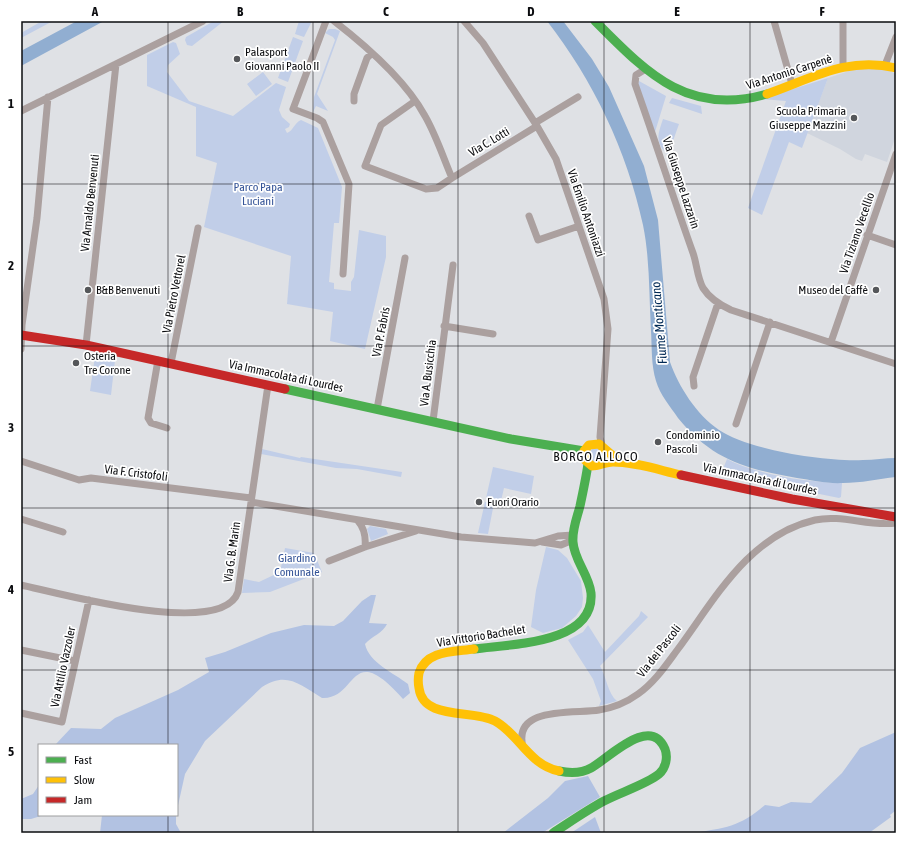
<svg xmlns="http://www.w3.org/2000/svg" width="917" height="854" viewBox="0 0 917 854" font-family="'Asap Condensed',sans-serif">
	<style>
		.built { fill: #d0d5de }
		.green { fill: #c1cee8 }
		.forest { fill: #b2c2e2 }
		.water { fill: #91aed1 }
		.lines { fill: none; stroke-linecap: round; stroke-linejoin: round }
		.street { stroke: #aba09f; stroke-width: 7 }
		.fast { stroke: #4caf50; stroke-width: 9 }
		.slow { stroke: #ffc107; stroke-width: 9 }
		.jam { stroke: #c62828; stroke-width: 9 }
		.grid { fill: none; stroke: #0b0c0f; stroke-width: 1; stroke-opacity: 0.55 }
		.poi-dot { fill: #55575a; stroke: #fff; stroke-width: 1.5 }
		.labels { text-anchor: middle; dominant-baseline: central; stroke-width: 3.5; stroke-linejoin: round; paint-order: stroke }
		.poi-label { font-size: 12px; fill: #0b0c0f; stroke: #fff; text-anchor: start }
		.street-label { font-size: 12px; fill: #0b0c0f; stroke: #fff }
		.park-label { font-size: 12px; fill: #355497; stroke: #fff }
		.water-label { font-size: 13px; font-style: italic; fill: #002955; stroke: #fff }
		.neighbourhood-label { font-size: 13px; letter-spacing: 1px; fill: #0b0c0f; stroke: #fff }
		.neatline { fill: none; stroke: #0b0c0f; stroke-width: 1.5 }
		.grid-label { font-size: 13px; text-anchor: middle; font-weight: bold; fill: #0b0c0f }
	</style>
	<rect width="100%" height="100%" fill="#dfe1e5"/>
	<path class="built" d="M858,68H871L888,70L896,74V135L887,162L865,154L862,161L856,159L840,149L807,133L828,78Z"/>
	<path class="green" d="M42,21H53L21,38V33Z
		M214,21H224L192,46L187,45L185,40L186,37Z
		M299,21H312L304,37L295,34Z
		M329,29H335L340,31L317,94L328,111L316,106L313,112L314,97L335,40L333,37L325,33Z
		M293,37L303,41L288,82L278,78Z
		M173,42L176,43L180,54L168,65L167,72L189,101L233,116L276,83L286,87L279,110L282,117L290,124L289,127L285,129L287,133C294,130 294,123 301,120L318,128L342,187L339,223H334L329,282L334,283V289L351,291V282L354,277L359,230L386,236V257L365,349L330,341L333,312L287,304L291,256L204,227L217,163L196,156V107L147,86V55Z
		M263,72L272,84L256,96L247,84Z
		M828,78L802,148L789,142L762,215L748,208L786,101L761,99Z
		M639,81L666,96L655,132L638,84Z
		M672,98L701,106L702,114L669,103Z
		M663,119L679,124L668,155C654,142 658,134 663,119Z
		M95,356L115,360L111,395L90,391Z
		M596,446L604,454L601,462L591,463L587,453Z
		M262,449L300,458L301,457L402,472L401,477L357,469L336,468L261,454Z
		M727,459C757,475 808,482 842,483L841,497L839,498L721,474Z
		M493,467L534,476L531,494L504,488L501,501L486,498Z
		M485,502L494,503L488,534L478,533Z
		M370,526L386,529L388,534L371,541L367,529Z
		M546,547L558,550L567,558L581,581L583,598L582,607L576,616L562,628L543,633L531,627L536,590Z
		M285,548L314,553L322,572L270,592L242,593L244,579L259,582L280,572Z
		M641,611L648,617L600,666C606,676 608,694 617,701L599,706L601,701L593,679L568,640L583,632L588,625L605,652L639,616Z"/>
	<path class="forest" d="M371,595H376L369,623L387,624C383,633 372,636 365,644C369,663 394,673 408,684L410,693L403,699C349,638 358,700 322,698C300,685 287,671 262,687L205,741L185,774L177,810V745H55L71,728L101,729L115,718L178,690L209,672L205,658L225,652L271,633L304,625L334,626L343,621L362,601Z
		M896,732V813L895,811L890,815L891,817L869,833H694C725,828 740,827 765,805L779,807L791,802L811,803L842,773L860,748Z
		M588,776L600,797L542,833H503L548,798L565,781Z
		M39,785V815H44L31,819H21V799L33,794Z
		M102,815H176V824L181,833H100Z
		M595,817L601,833H571Z"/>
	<path class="water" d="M77,21H104L21,66V51Z
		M547,21H563L592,59L609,87L644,166L658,220L670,362C679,387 696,414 719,430C749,450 826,462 863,460C874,460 885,458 896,458V477C878,479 861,483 843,483C827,484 812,480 797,478C746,469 712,460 678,418C670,406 660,395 656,381C651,365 652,348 651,331C649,296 650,259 643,225C627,151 593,80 547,21Z"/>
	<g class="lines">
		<path class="street" d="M326,21L293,109L317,118L323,122L349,184L343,274
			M334,21C365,45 406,81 425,116C436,135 443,157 452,178L437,188L426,189L365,166L381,125L415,101
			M464,21L483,43L537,126L556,159L604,299L608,329L600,437L602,446
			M774,21L792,84
			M885,65L896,37
			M843,66V21
			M644,70L636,75L635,84C655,140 673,197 693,253C697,264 697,277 703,288C710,299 720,305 731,310L896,364
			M354,101V94L367,58L371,54
			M21,111L203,21
			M535,123L578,97
			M452,178L537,126
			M529,216L538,240L579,226
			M867,235L896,245
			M444,326L493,334
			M831,342L896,154
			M86,345L116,64
			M21,349L22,325L37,218L48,97
			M158,360L148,418L151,423L167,428
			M171,363L198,228
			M694,386L693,377L718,303
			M377,409L405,258
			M433,421L453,265
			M736,424L770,322
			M21,461L79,480L91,478L251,498
			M251,502L461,537L535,543L558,536L573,535
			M21,519L63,532
			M358,521C365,529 366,537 365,547
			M542,542L561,545L573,540
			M329,561L365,547L416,531
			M21,585C59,593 222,639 238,592L268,385
			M21,650L75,661
			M21,713L62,722L89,600
			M523,747C512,705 576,714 599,710C613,708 627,702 638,694C655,682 666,665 678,649C715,599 749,535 815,520C842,514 869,527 896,523"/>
		<path class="fast" d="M595,21C646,72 687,117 767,94
			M285,389L511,439L584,451
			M474,649C508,644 595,645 591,593C589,575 574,560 573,542C572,529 577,518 580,506C583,492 586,478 588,464
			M553,833C570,822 587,810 604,801C619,793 647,784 659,774C666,768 668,757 665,749C650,714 608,759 591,768C582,773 569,773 559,771"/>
		<path class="slow" d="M767,94C811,79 847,56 896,68
			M620,462L599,444L589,445L584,451L585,460L592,466C599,466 606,462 613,462C636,462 659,470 681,475
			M474,649C454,652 426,650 419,673C418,678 418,683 419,688C423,721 473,709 495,721C519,734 529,765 559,771"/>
		<path class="jam" d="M21,335L86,345L285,389
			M681,475L792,499L896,517"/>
	</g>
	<path class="grid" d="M168,21V745M313,21V833M458,21V833M604,21V833M750,21V833M21,184H896M21,346H896M21,508H896M21,670H896M168,815V833"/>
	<g class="poi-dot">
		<circle cx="237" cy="59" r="4"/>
		<circle cx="854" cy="118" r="4"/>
		<circle cx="88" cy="290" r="4"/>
		<circle cx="876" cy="290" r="4"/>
		<circle cx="76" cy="363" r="4"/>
		<circle cx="658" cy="442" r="4"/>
		<circle cx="479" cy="502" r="4"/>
	</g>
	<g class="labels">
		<g class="poi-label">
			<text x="245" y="52">Palasport<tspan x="245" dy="14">Giovanni Paolo II</tspan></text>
			<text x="846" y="111" text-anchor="end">Scuola Primaria<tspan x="846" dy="14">Giuseppe Mazzini</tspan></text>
			<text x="96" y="290">B&amp;B Benvenuti</text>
			<text x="868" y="290" text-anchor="end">Museo del Caffè</text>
			<text x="84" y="356">Osteria<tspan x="84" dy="14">Tre Corone</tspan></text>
			<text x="666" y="435">Condominio<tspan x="666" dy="14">Pascoli</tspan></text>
			<text x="487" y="502">Fuori Orario</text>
		</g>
		<g class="street-label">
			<text transform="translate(789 72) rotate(-18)">Via Antonio Carpenè</text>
			<text transform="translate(489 142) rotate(-31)">Via C. Lotti</text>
			<text transform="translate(681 183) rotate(72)">Via Giuseppe Lazzarin</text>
			<text transform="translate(90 203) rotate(-84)">Via Arnaldo Benvenuti</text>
			<text transform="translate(586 213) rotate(71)">Via Emilio Antoniazzi</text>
			<text transform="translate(857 233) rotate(-71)">Via Tiziano Vecellio</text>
			<text transform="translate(174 294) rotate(-79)">Via Pietro Vettorel</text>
			<text transform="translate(381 332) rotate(-79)">Via P. Fabris</text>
			<text transform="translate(428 373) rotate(-83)">Via A. Busicchia</text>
			<text transform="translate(286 376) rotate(12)">Via Immacolata di Lourdes</text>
			<text transform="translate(136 473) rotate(7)">Via F. Cristofoli</text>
			<text transform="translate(760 479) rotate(12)">Via Immacolata di Lourdes</text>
			<text transform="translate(232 552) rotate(-82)">Via G. B. Marin</text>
			<text transform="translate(481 636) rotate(-9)">Via Vittorio Bachelet</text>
			<text transform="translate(659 651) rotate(-52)">Via dei Pascoli</text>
			<text transform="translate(63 667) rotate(-78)">Via Attilio Vazzoler</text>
		</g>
		<g class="park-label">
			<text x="258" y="187">Parco Papa<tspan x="258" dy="14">Luciani</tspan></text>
			<text x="297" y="558">Giardino<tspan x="297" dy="14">Comunale</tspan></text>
		</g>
		<g class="water-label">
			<text transform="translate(659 323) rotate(-95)">Fiume Monticano</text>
		</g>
		<g class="neighbourhood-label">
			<text x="596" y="456">BORGO ALLOCO</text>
		</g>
	</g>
	<rect width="917" height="854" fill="none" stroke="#ffffff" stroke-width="44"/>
	<rect x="38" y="744" width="140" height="72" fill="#ffffff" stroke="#9d9e9f"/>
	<rect x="46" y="757" width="20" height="6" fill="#4caf50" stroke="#9d9e9f"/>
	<text x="74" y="764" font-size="12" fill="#0b0c0f">Fast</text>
	<rect x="46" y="777" width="20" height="6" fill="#ffc107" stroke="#9d9e9f"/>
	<text x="74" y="784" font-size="12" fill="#0b0c0f">Slow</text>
	<rect x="46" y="797" width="20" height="6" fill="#c62828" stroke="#9d9e9f"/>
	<text x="74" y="804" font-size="12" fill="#0b0c0f">Jam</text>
	<rect x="22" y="22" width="873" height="810" class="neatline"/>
	<g class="grid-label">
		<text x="95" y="16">A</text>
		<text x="240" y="16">B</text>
		<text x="386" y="16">C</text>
		<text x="531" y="16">D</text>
		<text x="677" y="16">E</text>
		<text x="822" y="16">F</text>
		<text x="11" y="108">1</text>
		<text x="11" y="270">2</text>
		<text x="11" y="432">3</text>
		<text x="11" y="594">4</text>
		<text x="11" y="756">5</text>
	</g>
</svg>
